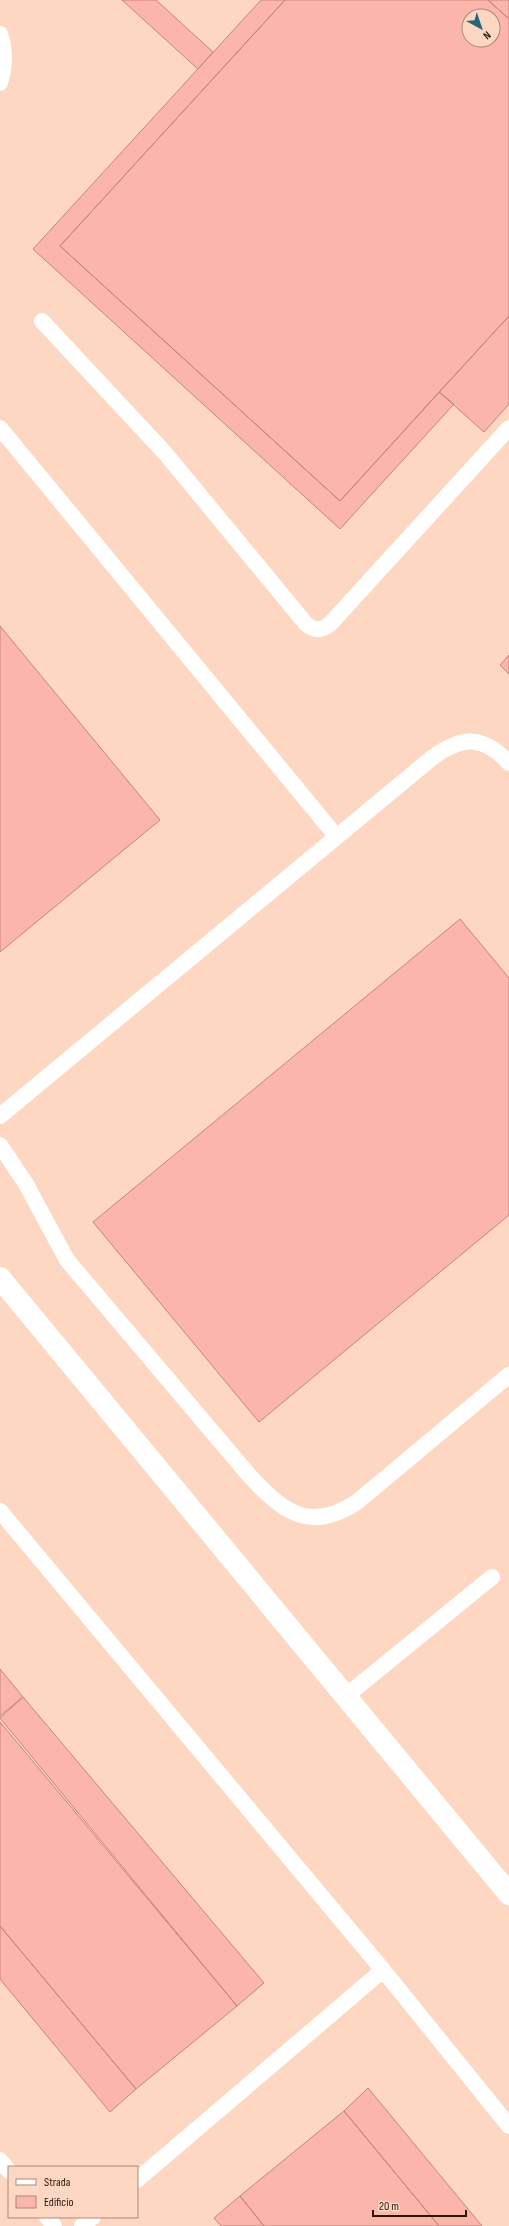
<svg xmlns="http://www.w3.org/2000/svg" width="509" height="2226" viewBox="0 0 509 2226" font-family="'Sofia Sans Condensed',sans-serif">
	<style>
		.building { fill: #fcb5aa; stroke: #c8847a; fill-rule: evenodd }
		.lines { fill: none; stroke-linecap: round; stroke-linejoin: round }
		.service { stroke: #fff; stroke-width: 16 }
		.minor { stroke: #fff; stroke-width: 22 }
	</style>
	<rect width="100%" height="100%" fill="#fed7c3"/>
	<path class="building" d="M122,0H156L213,52L198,69Z
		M261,0H285L60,246L340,501L439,392L454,404L340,529L33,249Z
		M285,0H488L509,19V316L340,501L60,246ZM469,16H493V40H469Z
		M488,0H509V19Z
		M509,316V404L484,432L439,392Z
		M0,626L160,820L0,952Z
		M509,655V674L500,665Z
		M460,919L509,978V1215L259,1422L93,1222Z
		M0,1669L23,1697L0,1716Z
		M23,1697L264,1983L237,2006L0,1718Z
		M0,1722L237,2006L136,2089L0,1926Z
		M0,1926L136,2089L110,2112L0,1979Z
		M368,2088L482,2226H439L344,2111Z
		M344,2111L439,2226H264L240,2196Z
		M240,2196L264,2226H221L214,2218Z"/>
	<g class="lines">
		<path class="service" d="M0,34C6,51 5,66 0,83
			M42,321L165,453L306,624C315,631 321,631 330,624L509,428
			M0,428L336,836
			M0,1116L433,757C463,736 483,735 509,763
			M0,1145L26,1184L67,1260L248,1474C282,1511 309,1534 357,1502L509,1375
			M0,1511L383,1970
			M346,1696L492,1577
			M0,2160L9,2171
			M137,2180L383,1970L509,2126
			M47,2217L54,2226
			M82,2226L93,2217"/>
		<path class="minor" d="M0,1278L509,1894"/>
	</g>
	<rect x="8" y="2166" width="130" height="52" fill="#fed7c3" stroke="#aa8979"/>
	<rect x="16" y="2179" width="20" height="6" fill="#ffffff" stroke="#aa8979"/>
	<text x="44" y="2186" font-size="12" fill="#2c1509">Strada</text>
	<rect x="16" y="2196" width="20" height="12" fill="#fcb5aa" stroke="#aa8979"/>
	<text x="44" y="2206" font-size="12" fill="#2c1509">Edificio</text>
	<g transform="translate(481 28) rotate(140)"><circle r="19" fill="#fed7c3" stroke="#aa8979"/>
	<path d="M0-3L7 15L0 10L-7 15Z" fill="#29637c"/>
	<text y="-6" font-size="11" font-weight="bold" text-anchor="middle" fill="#2c1509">N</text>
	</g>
	<path d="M373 2210v6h93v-6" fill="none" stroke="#2c1509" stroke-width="2"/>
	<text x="379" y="2210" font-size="12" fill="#2c1509" stroke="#fed7c3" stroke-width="3" paint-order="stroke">20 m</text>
</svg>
